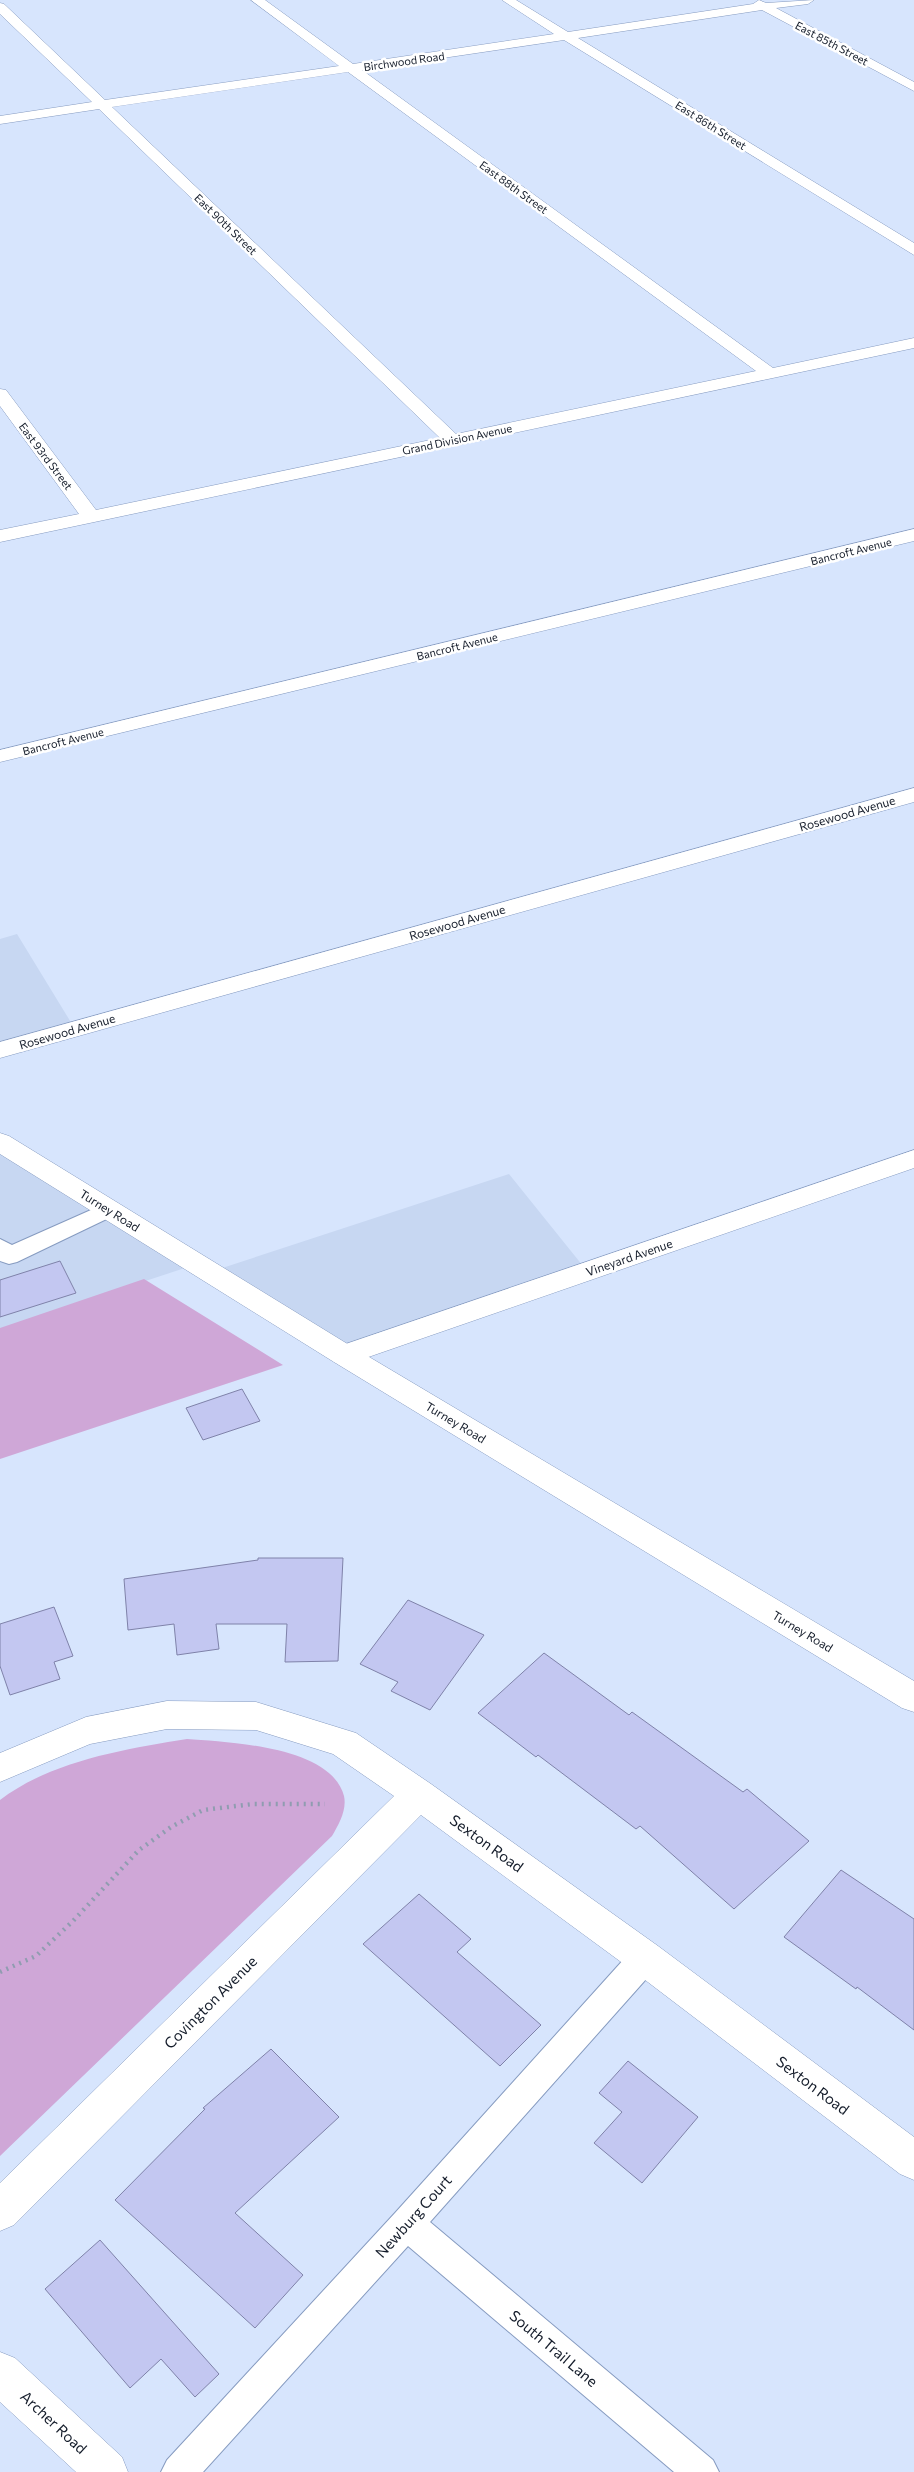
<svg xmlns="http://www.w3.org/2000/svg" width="914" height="2472" viewBox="0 0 914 2472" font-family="Commissioner,sans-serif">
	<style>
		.built { fill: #c7d7f2 }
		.green { fill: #cfa7d7 }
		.building { fill: #c3c7f1; stroke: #7f82a9 }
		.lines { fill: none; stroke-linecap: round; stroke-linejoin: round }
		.service-casing { stroke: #869bc0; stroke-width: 2 }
		.minor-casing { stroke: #869bc0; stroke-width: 1 }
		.secondary-casing { stroke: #869bc0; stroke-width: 1 }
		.path { stroke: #909cb0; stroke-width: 4.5; stroke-dasharray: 2 5; stroke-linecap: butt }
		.service { fill: #fff; fill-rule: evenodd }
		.minor { fill: #fff; fill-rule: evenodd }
		.secondary { fill: #fff; fill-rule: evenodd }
		.labels { text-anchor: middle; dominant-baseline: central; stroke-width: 5; stroke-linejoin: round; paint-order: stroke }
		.far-street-label { font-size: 11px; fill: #141c2a; stroke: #fff }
		.street-label { font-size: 12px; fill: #141c2a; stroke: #fff }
		.near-street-label { font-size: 15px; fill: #141c2a; stroke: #fff }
	</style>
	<rect width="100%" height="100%" fill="#d7e5fd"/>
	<path class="built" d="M17,934L75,1029L0,1050V939Z
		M0,1142L197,1264L0,1329Z
		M509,1174L587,1271L344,1355L210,1272Z"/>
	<path class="green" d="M144,1279L283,1365L0,1459V1328Z
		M187,1739C228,1742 331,1746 344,1796C347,1810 339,1824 332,1836L0,2156V1800C51,1761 125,1749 187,1739Z"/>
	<path class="building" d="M60,1261L76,1293L0,1317V1280Z
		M242,1389L260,1421L203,1440L186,1408Z
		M258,1558H343L338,1661L285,1662L287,1624H216L219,1649L177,1655L174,1624L128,1630L124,1579L258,1560Z
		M408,1600L484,1635L430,1710L391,1691L398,1682L360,1664Z
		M54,1607L73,1656L54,1662L60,1679L10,1695L0,1666V1624Z
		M544,1653L629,1715L632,1712L743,1792L747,1789L809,1841L734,1909L640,1826L636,1829L538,1755L536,1757L478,1713Z
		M841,1870L914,1919V2030L857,1987L856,1989L784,1937Z
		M419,1894L471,1939L457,1952L541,2025L500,2066L363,1944Z
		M271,2049L339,2117L235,2213L303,2275L255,2328L115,2200L205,2109L203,2108Z
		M628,2061L698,2117L642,2183L594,2143L622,2112L599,2093Z
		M100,2240L219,2374L195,2397L161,2359L130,2388L45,2289Z"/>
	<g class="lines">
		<g class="service-casing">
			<path id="service" d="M109,1202L117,1204L120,1209L117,1214L17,1262L9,1264L0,1261V1239L12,1245Z
				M645,1944L656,1948L660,1958L656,1968L430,2222L713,2460L719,2472H674L408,2246L203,2472H161L167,2460L395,2213L634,1948Z"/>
		</g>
		<g class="minor-casing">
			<path id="minor" d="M251,0H265L353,64L554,34L502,0H516L568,32L753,4L759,0L766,3L814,0L808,4L776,8L914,82V91L762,10L578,38L914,243V255L564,40L362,70L773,368L914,338V348L0,542V530L79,514L0,406V389L6,390L96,510L440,438L99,109L0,124V116L92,102L0,14V3L4,4L105,100L339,66ZM348,72L756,371L456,434L112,107Z
				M914,529V541L0,762V750Z
				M914,788V802L0,1058V1042Z
				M914,1150V1168L354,1362L344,1365L334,1362L330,1355L334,1348Z
				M167,1701L256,1702L356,1733L431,1784L658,1946L914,2137V2180L900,2174L632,1970L421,1815L14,2225L0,2231V2183L394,1796L333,1754L256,1730L167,1729L90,1744L0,1782V1753L86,1717Z
				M0,2352L15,2358L122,2457L128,2472H76L0,2402Z"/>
		</g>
		<g class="secondary-casing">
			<path id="secondary" d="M0,1133L9,1136L354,1348L914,1681V1712L902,1708L334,1362L0,1154Z"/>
		</g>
		<path class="path" d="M0,1972L36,1956L73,1921L139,1850L171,1827L203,1810L253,1804H325"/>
		<use href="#service" class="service"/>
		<use href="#minor" class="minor"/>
		<use href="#secondary" class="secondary"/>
	</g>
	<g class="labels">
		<g class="far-street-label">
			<text transform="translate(832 43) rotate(28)">East 85th Street</text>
			<text transform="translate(404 61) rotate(-8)">Birchwood Road</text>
			<text transform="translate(711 125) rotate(32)">East 86th Street</text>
			<text transform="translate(514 187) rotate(36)">East 88th Street</text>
			<text transform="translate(226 224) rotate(44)">East 90th Street</text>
			<text transform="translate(457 439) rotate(-12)">Grand Division Avenue</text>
			<text transform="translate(46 456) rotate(53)">East 93rd Street</text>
			<text transform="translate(851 551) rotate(-14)">Bancroft Avenue</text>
			<text transform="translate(457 646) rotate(-14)">Bancroft Avenue</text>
			<text transform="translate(63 741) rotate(-14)">Bancroft Avenue</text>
		</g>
		<g class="street-label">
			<text transform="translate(847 813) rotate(-16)">Rosewood Avenue</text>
			<text transform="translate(457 922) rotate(-16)">Rosewood Avenue</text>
			<text transform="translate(67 1031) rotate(-16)">Rosewood Avenue</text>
			<text transform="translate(110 1210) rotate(32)">Turney Road</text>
			<text transform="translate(629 1257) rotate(-19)">Vineyard Avenue</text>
			<text transform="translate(456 1422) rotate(31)">Turney Road</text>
			<text transform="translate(803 1631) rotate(31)">Turney Road</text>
		</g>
		<g class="near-street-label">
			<text transform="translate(487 1843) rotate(36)">Sexton Road</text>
			<text transform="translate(210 2002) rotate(-45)">Covington Avenue</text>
			<text transform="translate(813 2085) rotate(37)">Sexton Road</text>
			<text transform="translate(413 2216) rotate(-48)">Newburg Court</text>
			<text transform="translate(554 2348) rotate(40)">South Trail Lane</text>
			<text transform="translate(54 2422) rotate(43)">Archer Road</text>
		</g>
	</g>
</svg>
